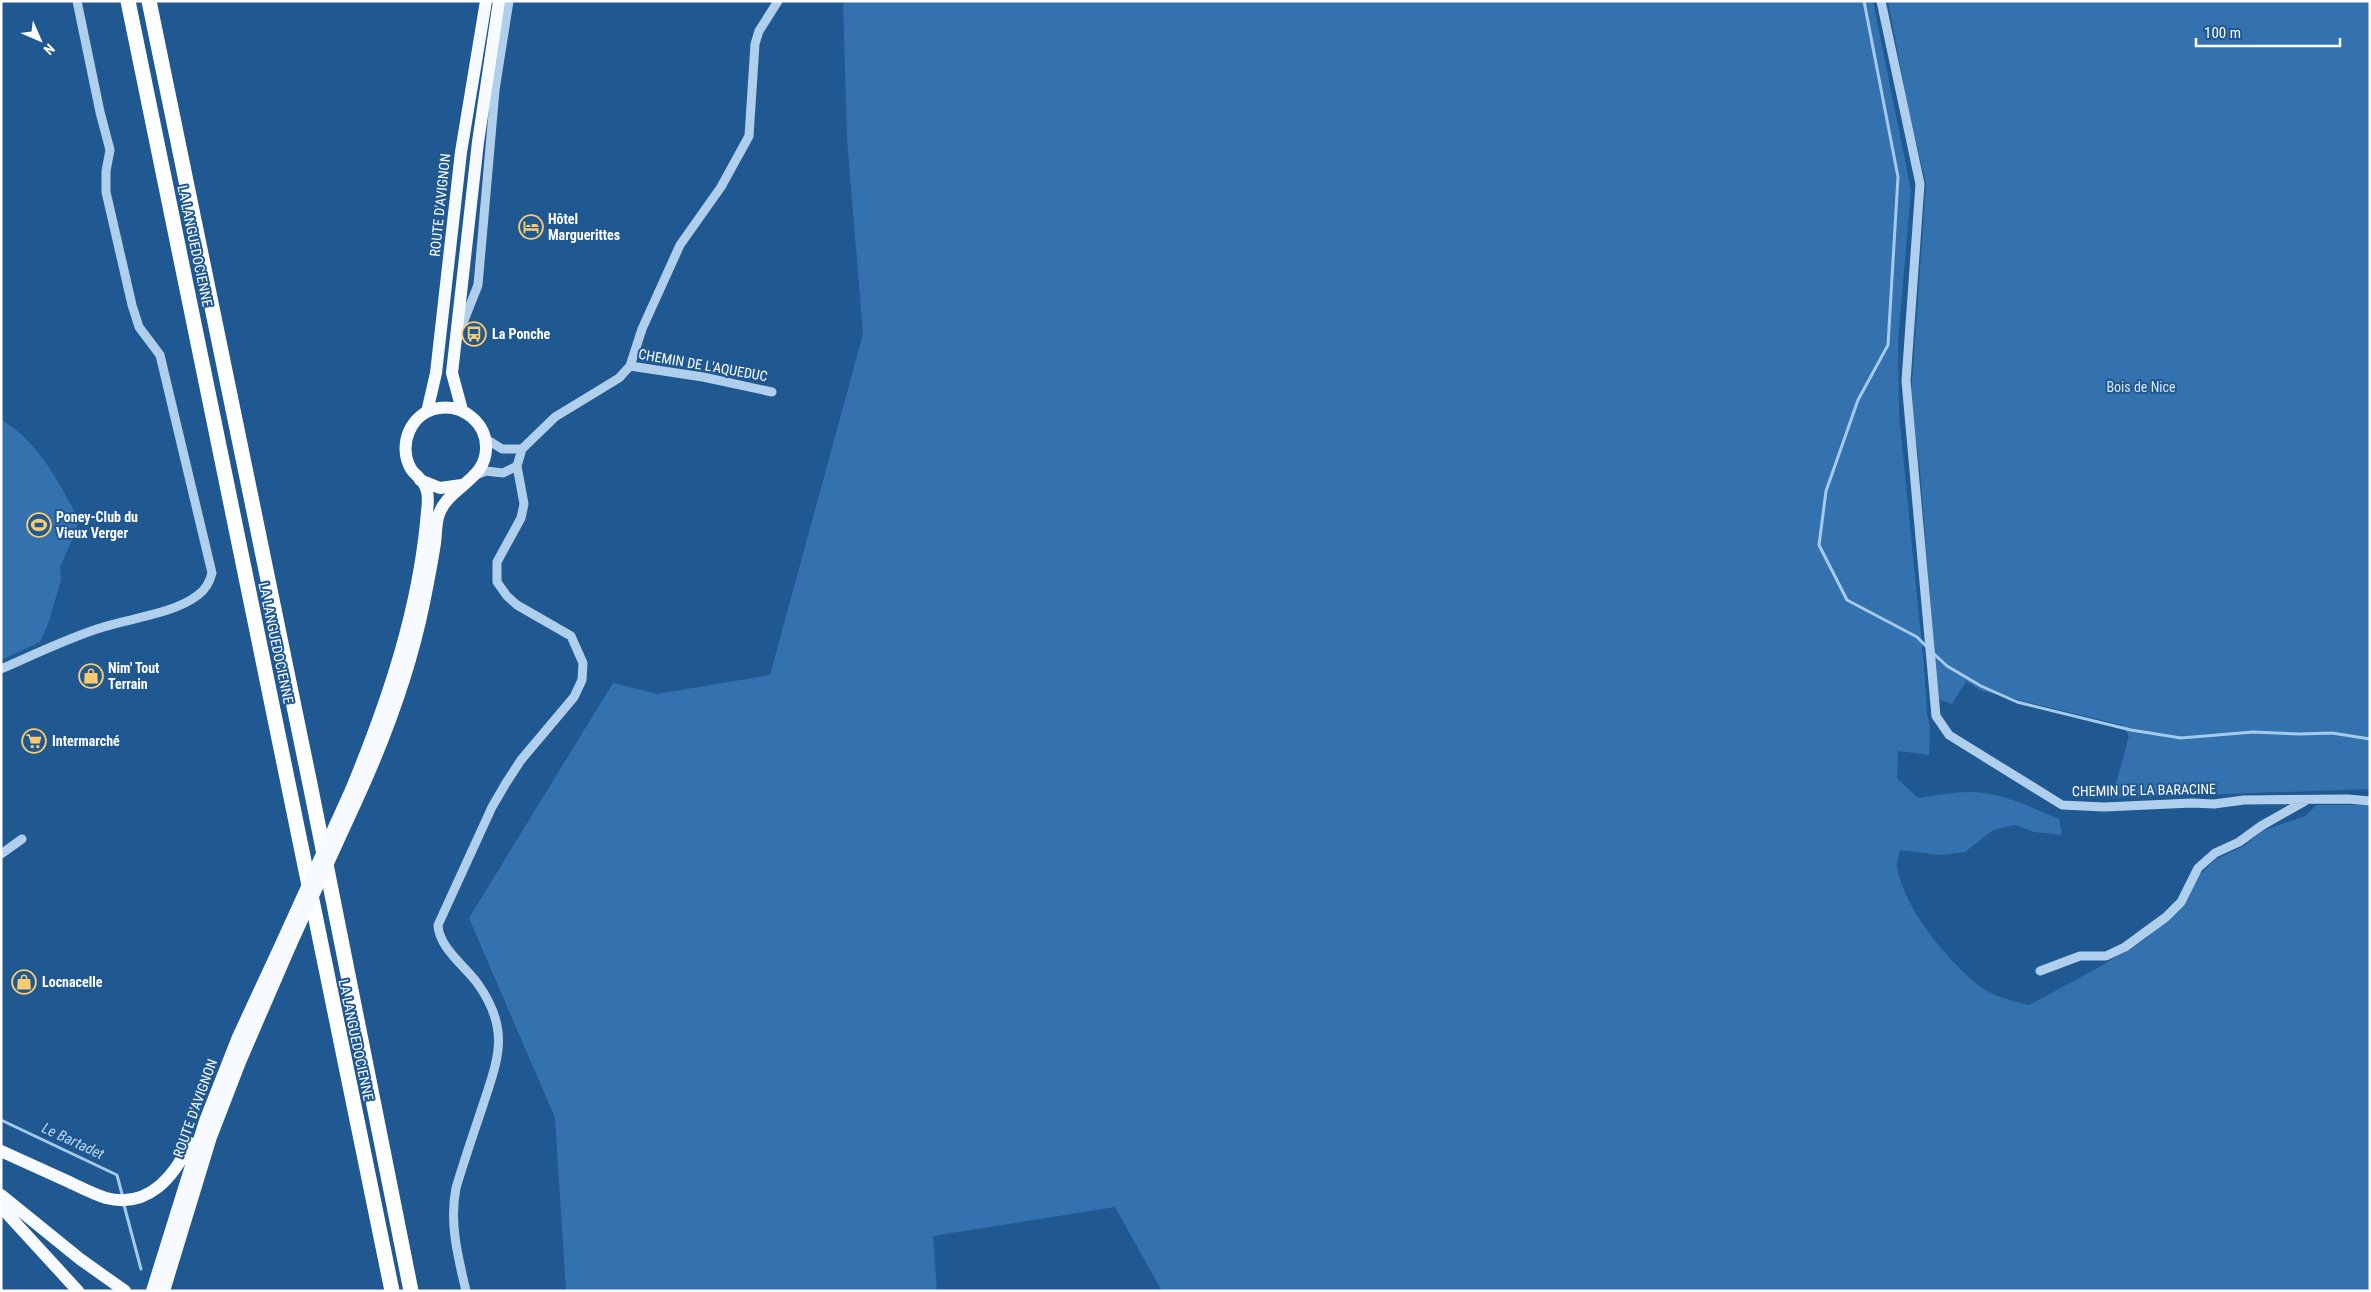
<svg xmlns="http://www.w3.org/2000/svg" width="2371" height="1292" viewBox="0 0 2371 1292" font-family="'Roboto Condensed',sans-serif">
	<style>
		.green { fill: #3372ae }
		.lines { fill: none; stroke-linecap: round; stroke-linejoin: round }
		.stream { stroke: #a4cbee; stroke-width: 3 }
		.minor { stroke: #b0cfed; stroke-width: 9 }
		.major { stroke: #f7faff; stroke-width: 12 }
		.highway { stroke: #fff; stroke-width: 15 }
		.major-bridge { stroke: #f7faff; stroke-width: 12 }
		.labels { text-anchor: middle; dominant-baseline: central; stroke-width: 4; stroke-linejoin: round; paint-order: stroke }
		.street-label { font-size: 14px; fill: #fff; stroke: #205891 }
		.poi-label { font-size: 14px; font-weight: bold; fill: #fff; stroke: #205891; text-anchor: start }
		.park-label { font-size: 14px; fill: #d6e8f9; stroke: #205891 }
		.water-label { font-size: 15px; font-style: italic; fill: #bcd9f4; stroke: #205891 }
	</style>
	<rect width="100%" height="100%" fill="#205891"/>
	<path class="green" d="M843,1H1873L1911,190L1898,342L1899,414L1924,666L1927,713L1930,727L1929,755L1898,751L1897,778L1918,798C1940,795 1963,790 1985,793C2011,797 2035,809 2059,819L2062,835L2034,832L2015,825L1993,830L1965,852L1940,855L1900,850C1899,855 1896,863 1897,868C1905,910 1949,963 1982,988C1995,997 2013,1001 2029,1005L2103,965L2145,939L2175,914L2187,900L2197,877L2216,859L2244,846L2262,831L2305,816L2317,805H2370V1291H1162L1115,1207L933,1236L937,1291H566L555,1118L469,918L613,683L657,694L770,675L863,334L847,139Z
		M1888,1H2370V789L2112,798L2129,736L2122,725L1982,691L1966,681L1952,704L1938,699L1920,471L1911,397L1926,184L1909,113Z
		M1,420C37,439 60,484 78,518L76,531L60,567L61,580L49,621L40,642L1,660Z"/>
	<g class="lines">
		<path class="stream" d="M1864,1L1898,177L1888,345L1858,400L1826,491L1819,545L1847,600L1917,637L1928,648
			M1932,652L1947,666L1981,686L2017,702L2131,730L2181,738L2253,732L2299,734L2332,733L2370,739
			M1,1120L117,1175L122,1194
			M124,1205L141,1269"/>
		<path class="minor" d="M1881,1L1920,184L1906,381L1936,716L1949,735L2062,805L2104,807L2192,803L2214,804L2244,800L2348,799L2370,801
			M459,333L478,285L495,90L509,1
			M630,366L703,377L772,392
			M486,439L502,449H522L555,417L619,378L630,366L642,329L680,245L721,187L749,136L755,44L759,31L778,1
			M476,475L486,471L503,473L517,466
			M1,669C33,655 64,640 97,629C128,618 172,615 198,595C205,590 210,581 212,573L160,355L139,327L132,305L106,192V171L110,150L100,112L77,1
			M1,854L22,839
			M2040,971L2080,956H2106L2125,947L2166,917L2181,902L2198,868L2215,853L2239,842L2261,826L2305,801
			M466,1291C458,1257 449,1223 456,1188C464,1161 473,1135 482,1108C498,1059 511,1031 478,984C465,966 439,948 438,925L492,807L506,783L521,760L574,697L582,680L583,663L571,636L517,605L507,596L497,582V562L521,518L524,504L517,466L522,449"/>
		<path class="major" d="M462,410L452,373L478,142L499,1
			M427,412L436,373L461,152L486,1
			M420,480L440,488L462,485
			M351,790C388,700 419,609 427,512C428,504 429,493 425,486C422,479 415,475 411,469C397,445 411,412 439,408C463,404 486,423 486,447C487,481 446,487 438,517C436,525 436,534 435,543C432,563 428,583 424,603C410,672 385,739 356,802
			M1,1151C23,1161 45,1171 67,1181C80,1187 93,1194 106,1198C148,1209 174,1177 190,1143
			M1,1195L80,1259L125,1291
			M1,1207L78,1291
			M152,1291L205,1121L238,1037L282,942
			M164,1291L211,1137L240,1062L291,944"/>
		<path class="highway" d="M128,1L392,1291
			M149,1L311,789L411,1291"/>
		<path class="major-bridge" d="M282,942L351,790
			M291,944L356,802"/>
	</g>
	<defs>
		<g id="hotel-ring" transform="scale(1.25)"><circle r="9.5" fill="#205891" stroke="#faca71" stroke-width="1.5"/><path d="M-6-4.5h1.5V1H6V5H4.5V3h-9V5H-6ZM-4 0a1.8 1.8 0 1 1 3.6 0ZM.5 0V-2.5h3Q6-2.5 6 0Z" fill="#faca71"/></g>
		<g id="bus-ring" transform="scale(1.25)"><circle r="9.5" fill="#205891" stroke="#faca71" stroke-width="1.5"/><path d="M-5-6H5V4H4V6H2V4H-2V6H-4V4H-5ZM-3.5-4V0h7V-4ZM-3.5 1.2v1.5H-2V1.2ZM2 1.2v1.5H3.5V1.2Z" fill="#faca71"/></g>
		<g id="stadium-ring" transform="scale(1.25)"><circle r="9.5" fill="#205891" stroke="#faca71" stroke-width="1.5"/><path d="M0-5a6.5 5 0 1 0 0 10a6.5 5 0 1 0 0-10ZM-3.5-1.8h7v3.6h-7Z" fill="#faca71"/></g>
		<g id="shop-ring" transform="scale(1.25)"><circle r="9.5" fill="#205891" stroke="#faca71" stroke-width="1.5"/><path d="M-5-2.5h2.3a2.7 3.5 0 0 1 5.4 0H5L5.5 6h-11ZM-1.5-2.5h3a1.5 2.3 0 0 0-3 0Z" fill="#faca71"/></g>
		<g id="supermarket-ring" transform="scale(1.25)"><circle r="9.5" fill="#205891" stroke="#faca71" stroke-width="1.5"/><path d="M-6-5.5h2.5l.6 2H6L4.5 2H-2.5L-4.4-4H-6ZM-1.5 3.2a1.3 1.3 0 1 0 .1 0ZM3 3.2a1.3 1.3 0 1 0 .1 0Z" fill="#faca71"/></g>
	</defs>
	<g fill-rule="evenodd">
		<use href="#hotel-ring" x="531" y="227"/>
		<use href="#bus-ring" x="474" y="334"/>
		<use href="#stadium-ring" x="39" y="525"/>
		<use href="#shop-ring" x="91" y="676"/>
		<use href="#supermarket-ring" x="34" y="741"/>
		<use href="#shop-ring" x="24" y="982"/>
	</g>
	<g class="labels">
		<g class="street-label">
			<text transform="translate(440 205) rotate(-84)">ROUTE D'AVIGNON</text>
			<text transform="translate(195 246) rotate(78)">LA LANGUEDOCIENNE</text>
			<text transform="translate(703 365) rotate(10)">CHEMIN DE L'AQUEDUC</text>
			<text transform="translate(276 643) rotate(78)">LA LANGUEDOCIENNE</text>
			<text transform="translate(2144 790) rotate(-1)">CHEMIN DE LA BARACINE</text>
			<text transform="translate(356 1040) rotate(78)">LA LANGUEDOCIENNE</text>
			<text transform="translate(195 1108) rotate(-70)">ROUTE D'AVIGNON</text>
		</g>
		<g class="poi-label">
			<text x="548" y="219">Hôtel<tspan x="548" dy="16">Marguerittes</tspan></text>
			<text x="492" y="334">La Ponche</text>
			<text x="56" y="517">Poney-Club du<tspan x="56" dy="16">Vieux Verger</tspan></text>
			<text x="108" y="668">Nim' Tout<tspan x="108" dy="16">Terrain</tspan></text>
			<text x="52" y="741">Intermarché</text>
			<text x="42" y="982">Locnacelle</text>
		</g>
		<g class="park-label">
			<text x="2141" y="387">Bois de Nice</text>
		</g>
		<g class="water-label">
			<text transform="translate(73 1141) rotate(25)">Le Bartadet</text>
		</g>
	</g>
	<rect width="2371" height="1292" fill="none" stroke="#ffffff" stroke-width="5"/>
	<g transform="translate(40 40) rotate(135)" stroke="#205891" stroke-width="4" paint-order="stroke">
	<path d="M0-4L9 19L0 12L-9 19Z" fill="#ffffff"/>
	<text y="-8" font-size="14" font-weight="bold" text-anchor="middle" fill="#ffffff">N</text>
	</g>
	<path d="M2196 38v8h144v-8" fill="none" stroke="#ffffff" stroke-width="2.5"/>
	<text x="2204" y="38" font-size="15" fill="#ffffff" stroke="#205891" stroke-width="4" paint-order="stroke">100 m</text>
</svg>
